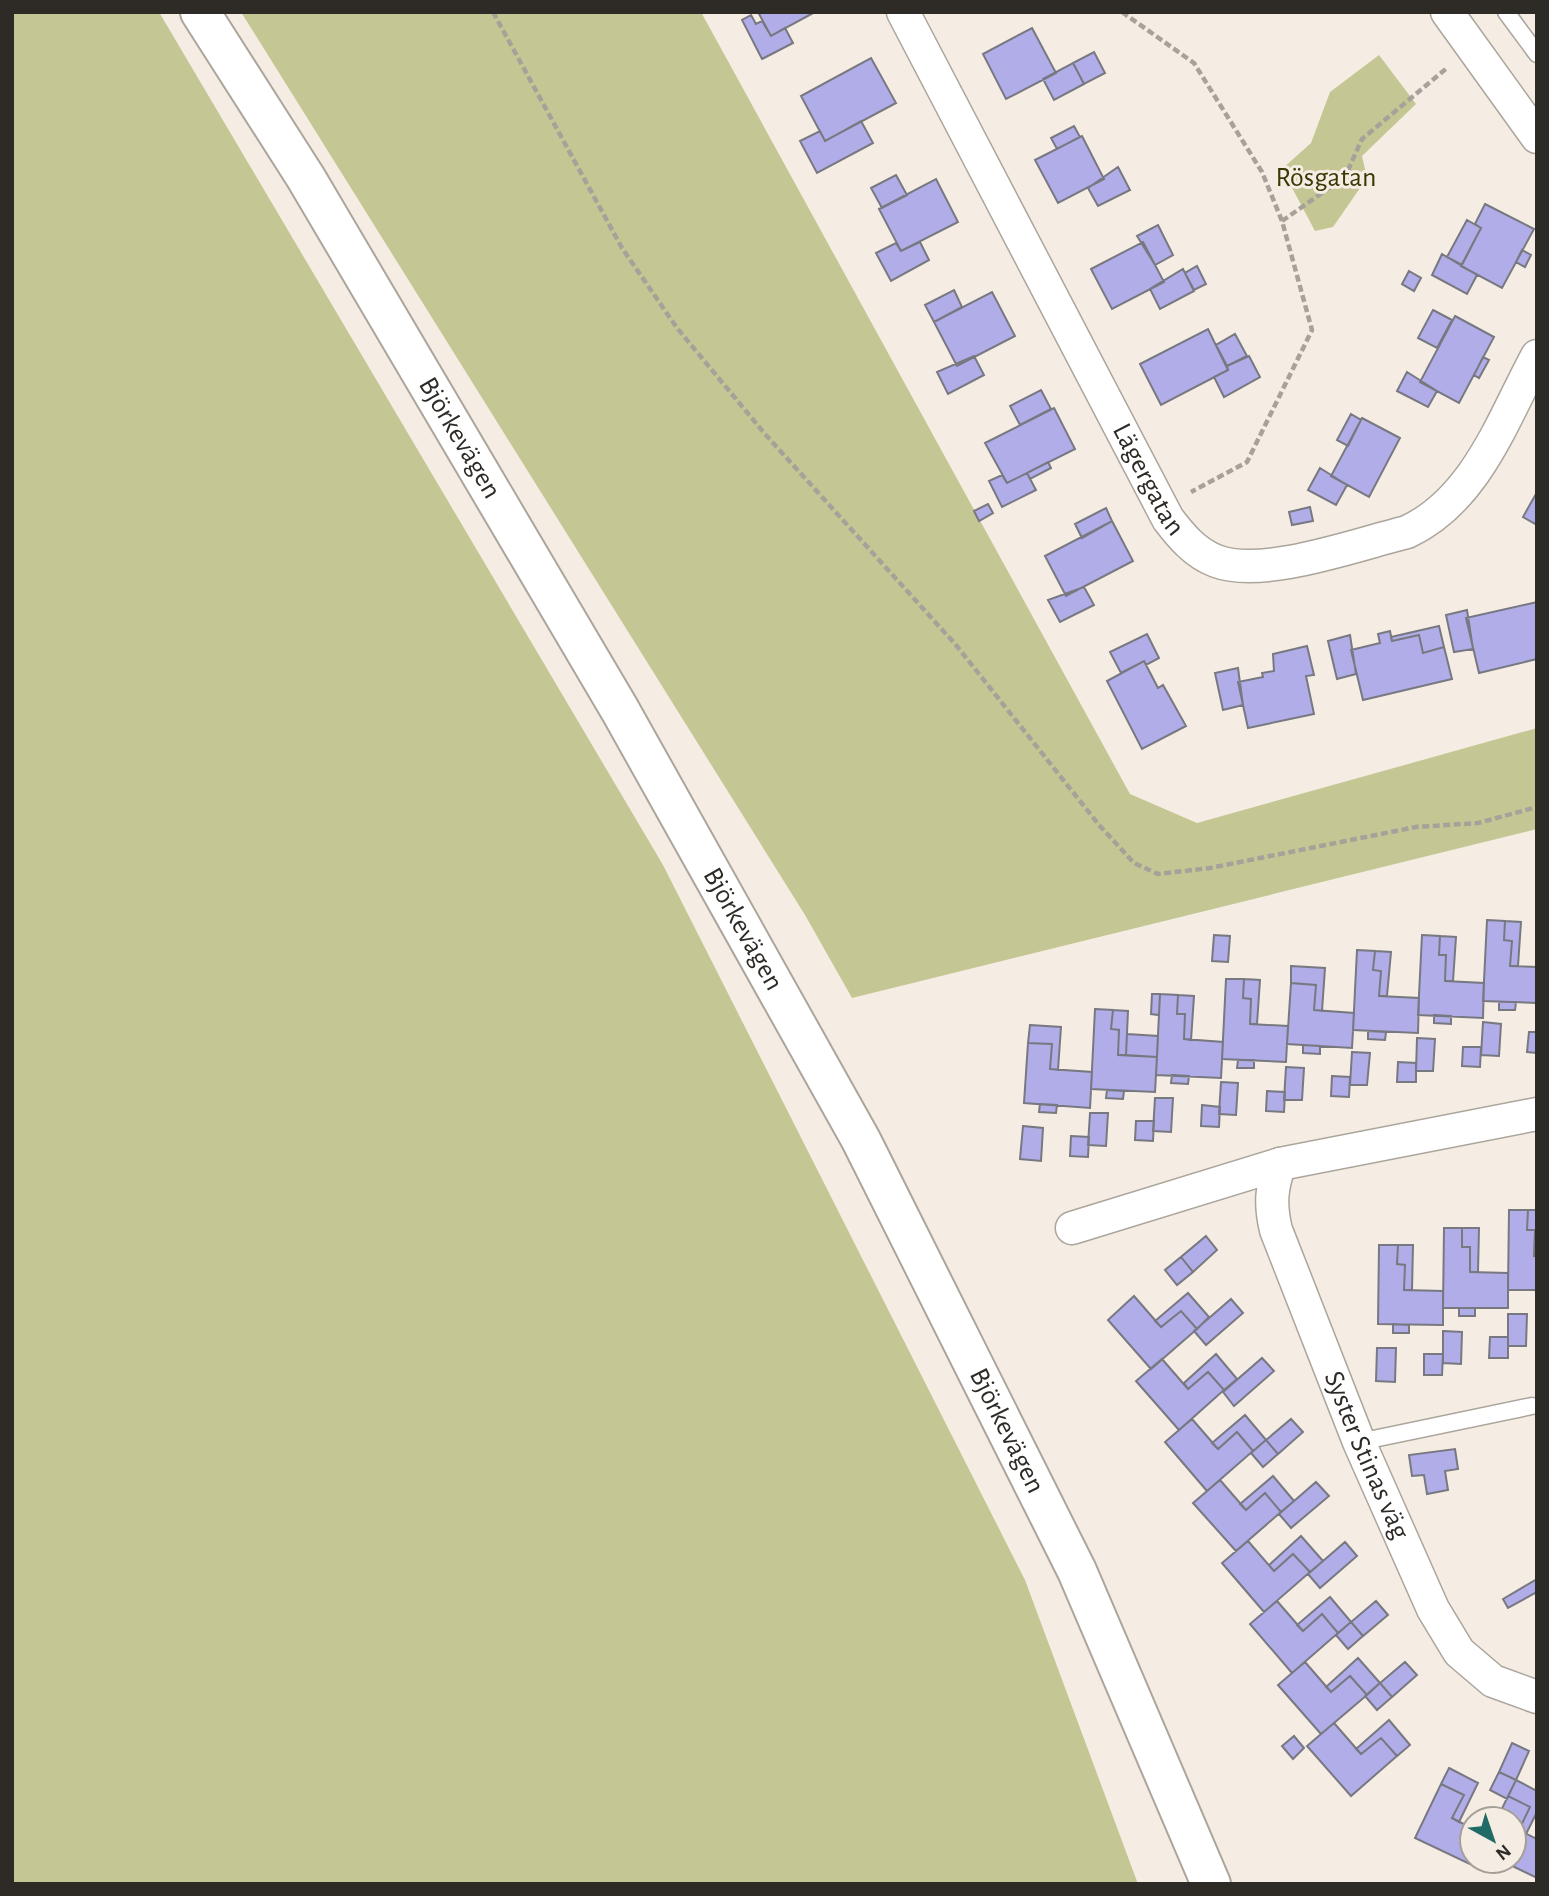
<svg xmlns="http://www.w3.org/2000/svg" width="1549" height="1896" viewBox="0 0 1549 1896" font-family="'Alegreya Sans',sans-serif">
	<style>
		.green { fill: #c4c793 }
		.building { fill: #b0ade9; stroke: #787881; stroke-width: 2 }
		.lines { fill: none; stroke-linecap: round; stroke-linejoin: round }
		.service-casing { stroke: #aba59c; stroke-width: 19 }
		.minor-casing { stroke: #aba59c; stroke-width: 35 }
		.secondary-casing { stroke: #aba59c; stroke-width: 42 }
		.path { stroke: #a7a19a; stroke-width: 4.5; stroke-dasharray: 7 3.5; stroke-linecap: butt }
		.service { stroke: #fff; stroke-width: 16 }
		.minor { stroke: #fff; stroke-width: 32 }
		.secondary { stroke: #fff; stroke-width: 38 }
		.labels { text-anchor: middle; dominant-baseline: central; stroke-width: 6; stroke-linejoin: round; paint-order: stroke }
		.park-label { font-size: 28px; fill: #383904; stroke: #f5ede4 }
		.street-label { font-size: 28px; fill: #2e2b27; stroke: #f5ede4 }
	</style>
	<rect width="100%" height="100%" fill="#f5ede4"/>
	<path class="green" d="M12,12H159L663,865L1025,1580L1138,1884H12Z
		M241,12H701L1130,794L1197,823L1537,728V829L852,998L805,915Z
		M1379,55L1416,104L1362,156L1367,178L1333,227L1315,231L1282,169L1311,143L1330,92Z"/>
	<path class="building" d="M758,12H815L771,36Z
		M751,15L756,24L762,21L771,36L785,28L793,43L762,59L742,20Z
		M1032,28L1056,73L1006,99L983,54Z
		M1094,52L1105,73L1084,84L1073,63Z
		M871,58L896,103L825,141L801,96Z
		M1073,63L1084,84L1054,100L1043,79Z
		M861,121L873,143L817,173L800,141L820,131L825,141Z
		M1074,126L1080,137L1057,149L1051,138Z
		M1082,136L1104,179L1058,203L1035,160Z
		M1118,167L1130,190L1098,206L1088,188Z
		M896,175L907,195L882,208L871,188Z
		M936,179L958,222L901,251L879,209Z
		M1485,204L1534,229L1502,288L1461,266L1481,228L1475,224Z
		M1467,220L1481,228L1462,265L1447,257Z
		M1158,225L1173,255L1155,265L1137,236Z
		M920,242L929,260L891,281L876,253L896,243L901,251Z
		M1143,242L1164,282L1112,309L1091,269Z
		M1522,250L1531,255L1525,267L1516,262Z
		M1442,254L1477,275L1467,294L1432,275Z
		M1197,266L1206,284L1194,290L1185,273Z
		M1183,269L1194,291L1160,309L1150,289Z
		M1409,271L1421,278L1414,291L1402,284Z
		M954,290L962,307L934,322L925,305Z
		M992,292L1015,336L957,366L934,322Z
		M1433,310L1452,320L1437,348L1418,338Z
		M1455,316L1494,337L1459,403L1420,382Z
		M1208,329L1228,370L1161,405L1140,364Z
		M1235,334L1247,356L1227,366L1216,345Z
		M974,356L984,375L948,394L937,372Z
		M1249,356L1260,377L1224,397L1214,377L1228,370L1227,366Z
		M1483,357L1489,360L1479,378L1474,375Z
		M1407,372L1437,391L1428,407L1397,391Z
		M1041,390L1051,409L1020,425L1010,406Z
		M1054,408L1075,449L1007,483L985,443Z
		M1351,414L1361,420L1348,446L1337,440Z
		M1362,418L1400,438L1369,497L1331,476Z
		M1048,462L1051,468L1030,479L1027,473Z
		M1320,468L1347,485L1336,505L1308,490Z
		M1027,473L1036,490L1002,507L989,481L1002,475L1007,483Z
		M1537,492V525L1523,517Z
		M988,504L993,513L979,521L974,511Z
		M1310,507L1313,521L1292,525L1289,512Z
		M1106,508L1112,521L1082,538L1075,524Z
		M1112,521L1133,561L1066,596L1045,556Z
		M1084,587L1094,605L1060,622L1048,600Z
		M1537,602V659L1479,673L1466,618Z
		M1467,610L1473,649L1454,652L1446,615Z
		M1439,626L1444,647L1423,653L1419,635L1392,641L1391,637Z
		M1390,631L1392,641L1419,635L1423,653L1444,647L1452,679L1363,700L1351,650L1380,643L1378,634Z
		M1147,634L1159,658L1146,665L1144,661L1121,673L1110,652Z
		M1350,635L1356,674L1337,679L1328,641Z
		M1307,646L1314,675L1306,676L1314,714L1248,728L1238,682L1263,677L1262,673L1274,671L1273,654Z
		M1144,661L1158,688L1163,685L1186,726L1142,749L1107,681Z
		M1238,668L1243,705L1223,710L1215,673Z
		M1487,920L1505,921L1504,940L1512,941L1510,966L1537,967V1003L1483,1001Z
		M1505,921L1521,922L1518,966H1510L1512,941L1504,940Z
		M1214,935L1230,936L1228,962L1212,961Z
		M1422,935L1440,936L1439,955H1446L1445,981L1484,983L1483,1018L1418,1015Z
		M1440,936L1456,937L1453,981H1445L1446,955H1439Z
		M1357,950L1375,951L1373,970L1381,971L1379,996L1419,998L1418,1033L1353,1030Z
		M1375,951L1391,952L1387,996H1379L1381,971L1373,970Z
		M1291,966L1325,968L1322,1011L1314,1010L1316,985L1291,983Z
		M1226,979H1244L1243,998L1251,999L1250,1024L1288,1026L1286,1062L1222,1059Z
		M1244,979L1260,980L1257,1024H1250L1251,999L1243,998Z
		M1291,983L1316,985L1314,1010L1354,1013L1352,1048L1287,1044Z
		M1152,994H1160L1159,1015L1151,1014Z
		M1160,994L1178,995L1177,1014H1185L1184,1039L1223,1042L1221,1078L1156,1075Z
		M1178,995L1194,996L1191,1040L1184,1039L1185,1014H1177Z
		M1499,1002H1516L1515,1010H1499Z
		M1095,1009L1113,1010L1111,1029L1119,1030L1118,1055L1157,1057L1155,1092L1091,1089Z
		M1113,1010L1128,1011L1126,1055H1118L1119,1030L1111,1029Z
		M1434,1015L1451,1016V1024L1434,1023Z
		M1483,1022L1501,1024L1499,1056L1481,1055Z
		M1030,1025L1061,1027L1058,1070L1050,1069L1052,1044L1028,1043Z
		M1368,1031L1386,1032L1385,1040L1368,1039Z
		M1529,1032H1537V1053L1527,1052Z
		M1127,1034L1158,1036L1157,1057L1126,1055Z
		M1417,1038L1435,1039L1433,1071H1416Z
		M1028,1043L1052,1044L1050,1069L1092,1072L1090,1108L1024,1103Z
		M1303,1045L1320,1046V1054L1303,1053Z
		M1463,1047H1481L1480,1067L1462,1066Z
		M1352,1052L1370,1053L1367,1085H1350Z
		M1238,1060H1254V1068H1237Z
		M1398,1062L1416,1063V1082H1397Z
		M1286,1067L1304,1068L1302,1100H1284Z
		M1172,1075L1189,1076L1188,1084L1171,1083Z
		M1332,1076L1350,1077L1349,1097L1331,1096Z
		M1221,1082L1238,1083L1236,1115L1219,1114Z
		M1107,1090L1124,1091L1123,1099L1106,1098Z
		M1267,1091L1285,1092L1284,1112L1266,1111Z
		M1155,1098H1173L1171,1132L1153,1131Z
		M1040,1104L1057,1105L1056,1113L1039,1112Z
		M1202,1105L1220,1107L1219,1127L1201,1126Z
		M1090,1113H1108L1106,1146L1088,1145Z
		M1136,1121H1154L1153,1141L1135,1140Z
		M1023,1126L1043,1128L1041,1161L1020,1159Z
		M1071,1136L1089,1137L1088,1157L1070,1156Z
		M1509,1210H1528L1527,1230H1535L1537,1290H1508Z
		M1528,1210H1537V1256H1534L1535,1230H1527Z
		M1444,1228H1462V1247H1470V1272L1508,1273V1308H1443Z
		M1462,1228H1479L1478,1272H1470V1247H1462Z
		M1206,1236L1217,1250L1193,1272L1181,1257Z
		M1379,1245H1398L1397,1264L1405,1265L1404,1290L1443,1291V1325L1378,1324Z
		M1398,1245H1413L1412,1290H1404L1405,1265L1397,1264Z
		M1181,1257L1193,1272L1177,1285L1165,1270Z
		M1188,1293L1209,1317L1197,1329L1181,1311L1161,1327L1155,1321Z
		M1134,1296L1161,1327L1181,1311L1197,1329L1151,1369L1108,1320Z
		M1231,1299L1243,1313L1206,1345L1194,1331Z
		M1459,1308H1475V1316H1459Z
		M1508,1314H1527L1526,1346H1508Z
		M1393,1324L1409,1325V1333H1393Z
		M1443,1331L1462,1332L1461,1364L1443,1363Z
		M1490,1337H1508V1358H1489Z
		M1377,1348H1396L1395,1382L1376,1381Z
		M1216,1354L1237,1379L1224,1390L1208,1372L1188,1389L1184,1383Z
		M1424,1354H1443L1442,1375H1424Z
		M1262,1358L1274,1371L1234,1406L1223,1392Z
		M1162,1359L1188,1389L1208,1372L1224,1390L1179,1430L1136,1381Z
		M1245,1415L1266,1440L1253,1451L1237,1432L1218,1449L1212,1443Z
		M1192,1419L1218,1449L1237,1432L1253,1451L1207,1491L1165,1442Z
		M1291,1419L1303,1432L1278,1454L1266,1440Z
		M1266,1440L1278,1454L1263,1467L1251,1453Z
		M1455,1449L1458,1469L1445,1471L1448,1490L1427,1494L1424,1475L1412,1476L1409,1455Z
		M1273,1476L1294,1501L1281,1512L1265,1493L1246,1510L1240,1504Z
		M1220,1480L1246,1510L1265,1493L1281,1512L1236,1551L1193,1503Z
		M1316,1482L1329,1496L1291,1528L1279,1514Z
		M1301,1536L1323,1561L1310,1572L1293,1554L1274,1571L1269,1565Z
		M1248,1541L1274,1571L1293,1554L1310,1572L1264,1612L1222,1563Z
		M1345,1542L1357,1556L1320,1588L1308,1574Z
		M1537,1579V1592L1508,1608L1503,1599Z
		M1330,1597L1351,1622L1338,1633L1322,1614L1303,1631L1297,1625Z
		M1277,1601L1303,1631L1322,1614L1338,1633L1292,1673L1250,1624Z
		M1376,1601L1388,1615L1363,1636L1351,1622Z
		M1351,1622L1363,1636L1348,1649L1336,1635Z
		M1358,1658L1380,1683L1367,1695L1350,1676L1331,1692L1326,1687Z
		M1305,1662L1331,1692L1350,1676L1367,1695L1321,1734L1278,1685Z
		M1405,1662L1417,1675L1392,1697L1380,1683Z
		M1380,1683L1392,1697L1377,1710L1365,1696Z
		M1389,1720L1410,1745L1397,1756L1381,1738L1361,1754L1356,1749Z
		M1334,1723L1361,1754L1381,1738L1397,1756L1351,1796L1307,1746Z
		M1294,1736L1304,1748L1293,1759L1282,1746Z
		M1512,1743L1529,1751L1516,1780L1499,1772Z
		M1449,1768L1478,1783L1459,1822L1452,1818L1464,1795L1441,1784Z
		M1499,1772L1516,1780L1507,1799L1490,1790Z
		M1516,1780L1537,1791V1812L1526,1834L1519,1830L1530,1807L1508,1796Z
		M1441,1784L1464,1795L1452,1818L1472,1828V1861H1477L1474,1866L1415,1838Z
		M1508,1796L1530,1807L1519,1830L1537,1839V1878L1502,1861H1514V1819H1497Z"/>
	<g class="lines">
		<g class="service-casing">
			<path id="service" d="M1506,12L1537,54
				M1359,1442L1532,1406"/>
		</g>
		<g class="minor-casing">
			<g id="minor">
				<path id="s1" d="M903,12L1168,519C1181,536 1195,553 1216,561C1263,579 1358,544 1407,532C1476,500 1503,419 1537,356"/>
				<path d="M1447,12L1537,137"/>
				<path id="s2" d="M1280,1164C1271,1188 1270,1205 1276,1230L1359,1442L1433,1609L1459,1652L1493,1681L1537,1697"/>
				<path d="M1072,1228L1280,1164L1537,1114"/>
			</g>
		</g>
		<g class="secondary-casing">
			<g id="secondary">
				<path id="s3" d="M200,12L306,178L620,710L861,1140L1077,1571L1211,1884"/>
			</g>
		</g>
		<path class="path" d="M493,12L622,248L677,328L765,434L956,645L1099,825L1134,863L1158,874L1210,868L1416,827L1478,823L1537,807
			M1122,12L1194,63L1262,172L1282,221L1312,330L1247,462L1191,492
			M1282,221L1345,177L1362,139L1447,68"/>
		<use href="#service" class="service"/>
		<use href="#minor" class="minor"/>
		<use href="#secondary" class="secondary"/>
	</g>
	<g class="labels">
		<g class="park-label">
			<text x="1326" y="178">Rösgatan</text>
		</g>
		<g class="street-label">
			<text stroke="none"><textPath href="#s3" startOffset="499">Björkevägen</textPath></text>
			<text stroke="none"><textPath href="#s1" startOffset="528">Lägergatan</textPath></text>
			<text stroke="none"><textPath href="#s3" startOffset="1066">Björkevägen</textPath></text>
			<text stroke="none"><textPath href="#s3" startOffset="1633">Björkevägen</textPath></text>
			<text stroke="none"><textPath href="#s2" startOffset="310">Syster Stinas väg</textPath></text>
		</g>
	</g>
	<rect width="1549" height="1896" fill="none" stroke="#2e2b27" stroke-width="28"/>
	<g transform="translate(1493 1840) rotate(140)"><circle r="33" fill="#f5ede4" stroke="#a59f98" stroke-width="2"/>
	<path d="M0-5L12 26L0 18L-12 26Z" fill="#206b65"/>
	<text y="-10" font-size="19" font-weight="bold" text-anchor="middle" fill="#2e2b27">N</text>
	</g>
</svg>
